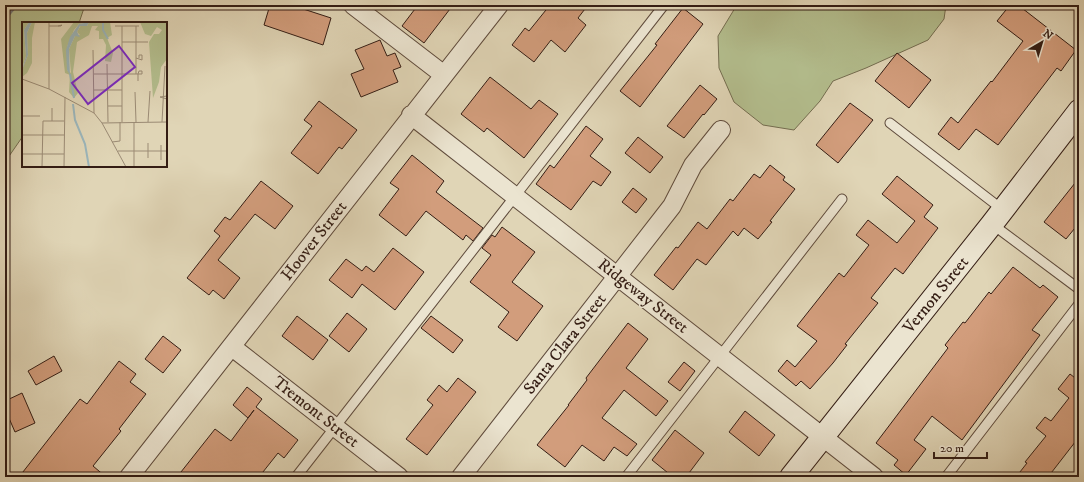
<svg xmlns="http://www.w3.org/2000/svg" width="1084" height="482" viewBox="0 0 1084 482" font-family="'IM FELL DW Pica',serif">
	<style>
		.green { fill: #b3bd8d; stroke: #746d50 }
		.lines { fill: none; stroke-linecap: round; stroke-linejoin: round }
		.stream { stroke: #727878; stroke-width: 5.5 }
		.building { fill: #d29d7c; stroke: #341d14 }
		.lane-casing { stroke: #5f4b3c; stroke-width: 11 }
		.street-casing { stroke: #5f4b3c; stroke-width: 20 }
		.secondary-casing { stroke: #341d14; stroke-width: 24 }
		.lane { stroke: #ebe4d0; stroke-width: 9 }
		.street { stroke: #ebe4d0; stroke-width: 18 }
		.secondary { stroke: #ebe4d0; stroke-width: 22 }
		.labels { text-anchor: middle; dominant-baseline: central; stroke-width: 3; stroke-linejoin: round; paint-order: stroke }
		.street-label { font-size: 17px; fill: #341d14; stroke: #ebe4d0 }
		.inset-river { fill: none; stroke: #9bb5ba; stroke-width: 2 }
		.inset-road { fill: none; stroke: #9b8b75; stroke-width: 1 }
		.view { fill: #7b2cbf; fill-opacity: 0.15; stroke: #7b2cbf; stroke-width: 2 }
		.inset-edge { fill: none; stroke: #341d14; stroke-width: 2 }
	</style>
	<rect width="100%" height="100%" fill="#e0d5b6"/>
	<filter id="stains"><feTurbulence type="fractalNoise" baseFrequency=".005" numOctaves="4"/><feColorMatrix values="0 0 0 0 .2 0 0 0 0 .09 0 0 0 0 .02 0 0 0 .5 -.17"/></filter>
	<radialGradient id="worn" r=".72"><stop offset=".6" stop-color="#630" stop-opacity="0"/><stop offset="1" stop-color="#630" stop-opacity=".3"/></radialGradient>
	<path class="green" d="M5,5H85L79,23H23V136L5,162Z
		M744,5H946L944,19L928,40L866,68L833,81L820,101L794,130L763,125L734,102L719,68L718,36L735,8Z"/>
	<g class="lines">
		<path class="stream" d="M5,17L15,5"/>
	</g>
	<path class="building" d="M270,5H291L331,18L323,45L264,25Z
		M418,5H453L424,43L402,26Z
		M550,5H588L578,18L586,25L565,52L551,40L534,62L512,45L525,28L529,31Z
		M1010,5H1018L1076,50L1061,71L1057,68L998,145L976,129L959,150L938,134L951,117L958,123L991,81L992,82L1023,41L997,21Z
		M683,8L703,24L640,107L620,91L657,45L655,44Z
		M380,40L387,56L395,53L401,67L393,70L398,82L361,97L351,74L364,69L355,50Z
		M897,53L931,80L909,108L875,81Z
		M490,77L531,109L539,100L558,114L524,158L487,128L484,132L461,114Z
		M700,85L717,99L704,115L703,114L684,138L667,126Z
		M319,101L357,130L342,149L339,147L318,174L291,153L312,126L304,120Z
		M850,103L873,120L838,163L816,145Z
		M586,126L603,139L590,156L611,172L601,186L593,181L571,210L536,184L550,165L554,168Z
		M638,137L663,157L650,173L625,153Z
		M412,155L444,181L436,192L483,228L473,241L466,235L463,240L426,211L406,236L379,215L399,189L390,183Z
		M770,165L785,177L783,180L795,189L770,221L772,222L758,239L744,228L738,236L733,231L706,265L697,259L673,290L654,275L676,247L678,248L698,222L707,229L730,199L733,201L754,174L760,178Z
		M897,176L933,205L924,217L938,228L903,274L895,268L871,298L878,303L845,344L847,345L833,363L810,389L801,381L796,386L778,371L787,360L795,367L817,341L797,326L839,273L844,277L869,245L856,235L868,220L897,243L915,221L882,194Z
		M1079,178V223L1066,239L1044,222Z
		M261,181L293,206L275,229L255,214L218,260L240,278L224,299L213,290L209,295L187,278L220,236L214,231L225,217L230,220Z
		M633,188L647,199L636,213L622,202Z
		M502,227L535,252L512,282L543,306L517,341L498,327L509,312L470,282L491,255L482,248L492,235L495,237Z
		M393,248L424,272L395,310L362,284L352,298L329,280L346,259L362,271L366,266L374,272Z
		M1013,267L1040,288L1043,285L1058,297L1032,330L1040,335L962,440L932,416L914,440L926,449L906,475L894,465L898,460L876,443L948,348L945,345L963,322L965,323L989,292L991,294Z
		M347,313L367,329L349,352L329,336Z
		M297,316L328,340L313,360L282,336Z
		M431,316L463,340L453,353L421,328Z
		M628,323L648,339L626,368L668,401L656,416L624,390L602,418L637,444L627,456L614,447L604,461L582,445L565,467L537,445L569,405H568L587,380L586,378Z
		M163,336L181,350L163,373L145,359Z
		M54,356L62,371L36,385L28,371Z
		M119,361L136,374L130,382L146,394L119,429L121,431L93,466L106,477H19L80,399L87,404Z
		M684,362L695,371L680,391L668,382Z
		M1070,374L1079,381V437L1048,477H1016L1027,463L1025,462L1046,436L1036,428L1045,417L1051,421L1069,398L1058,389Z
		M458,378L476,392L427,455L406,439L433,405L427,400L439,385L447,392Z
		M247,387L262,399L256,407L298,440L284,458L278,453L259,477H177L215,429L231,441L254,410L248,418L233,405Z
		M22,393L35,423L15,432L5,409V401Z
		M745,411L775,435L759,456L729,432Z
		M675,430L704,453L686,477H673L652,460Z"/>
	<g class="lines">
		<g class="lane-casing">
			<path id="lane" d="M890,123L1003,210
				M992,224L1079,289
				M296,477L664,5
				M626,477L842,199
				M946,477L1079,304"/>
		</g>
		<g class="street-casing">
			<path id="street" d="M353,5L444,75
				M411,115L874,477
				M232,347L399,477
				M129,477L499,5
				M461,477L672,206L693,165L721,130"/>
		</g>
		<g class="secondary-casing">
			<path id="secondary" d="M791,477L992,224L1079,111"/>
		</g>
		<use href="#lane" class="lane"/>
		<use href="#street" class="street"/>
		<use href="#secondary" class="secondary"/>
	</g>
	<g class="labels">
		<g class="street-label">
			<text transform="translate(314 241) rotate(-52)">Hoover Street</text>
			<text transform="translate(936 295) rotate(-51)">Vernon Street</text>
			<text transform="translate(643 296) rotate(38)">Ridgeway Street</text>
			<text transform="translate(565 344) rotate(-52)">Santa Clara Street</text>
			<text transform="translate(316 412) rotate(38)">Tremont Street</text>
		</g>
	</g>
	<g transform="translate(22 22)">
		<rect width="145" height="145" fill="#e0d5b6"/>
		<path d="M0,0H7L2,8L4,34L0,46ZM10,0H13L10,16V41L5,51L0,55V48L6,33L5,11ZM52,0H66L57,2L52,8L45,25V48L49,51L47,27L53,14L58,13L55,10L59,3L65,4L67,0H88L90,13L85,16L91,31L89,40L83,39L84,23L81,17H77V9L73,8L76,4H70L67,13L55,20L51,50L56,71L52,76L47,70L48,53L43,51L39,17ZM118,0H145V37L139,45L137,60L131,76L127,20L132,12H137L140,8L135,5L129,14L123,12Z" fill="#b3bd8d"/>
		<path d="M7,0H10L5,11L6,33L0,48L4,34L2,8ZM67,0L65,4H58L55,10L58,15L53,14L47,27L48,53L45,48L44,28L48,15L57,2Z" fill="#9bb5ba"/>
		<path class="inset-river" d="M81,0V8L86,17M48,52L52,76M51,82L53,98L63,122L67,145"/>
		<path class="inset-road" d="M27,4H39L40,3L36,4M93,4H117M100,20H126M71,28L72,91M114,36L120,38V33H117V36M85,42L86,100M117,49H120V52H116ZM72,52H116V59M114,52V4M0,57L27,67L72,91L80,101L104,145M27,67V0M72,68H100M113,70L114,100M145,74L138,75L145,77M86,84H100M0,94H18M30,99V86M100,100V4M126,100L128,69M140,100L143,44M80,101L145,100M0,113H42M90,120L98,119V100M139,123V138M96,129H145M0,132H42M126,136V121M20,145L21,99H42M42,145L43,75M112,145V100"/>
		<path class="view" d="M97,24L113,45L66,82L50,61Z"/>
		<rect width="145" height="145" class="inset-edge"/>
	</g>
	<rect width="1084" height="482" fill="none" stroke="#e0d5b6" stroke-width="20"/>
	<rect x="6" y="6" width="1072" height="470" fill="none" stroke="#341d14" stroke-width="2"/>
	<rect x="10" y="10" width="1064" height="462" fill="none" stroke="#341d14"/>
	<g transform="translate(1042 42) rotate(38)" stroke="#ebe4d0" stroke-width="3" paint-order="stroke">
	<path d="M0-3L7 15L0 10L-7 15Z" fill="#341d14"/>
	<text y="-6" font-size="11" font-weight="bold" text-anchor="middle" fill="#341d14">N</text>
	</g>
	<path d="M934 452v6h53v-6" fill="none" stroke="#341d14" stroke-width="2"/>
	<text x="940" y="452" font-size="12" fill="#341d14" stroke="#ebe4d0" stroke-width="3" paint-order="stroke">20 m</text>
	<rect width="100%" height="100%" filter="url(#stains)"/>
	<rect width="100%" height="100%" fill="url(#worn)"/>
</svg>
